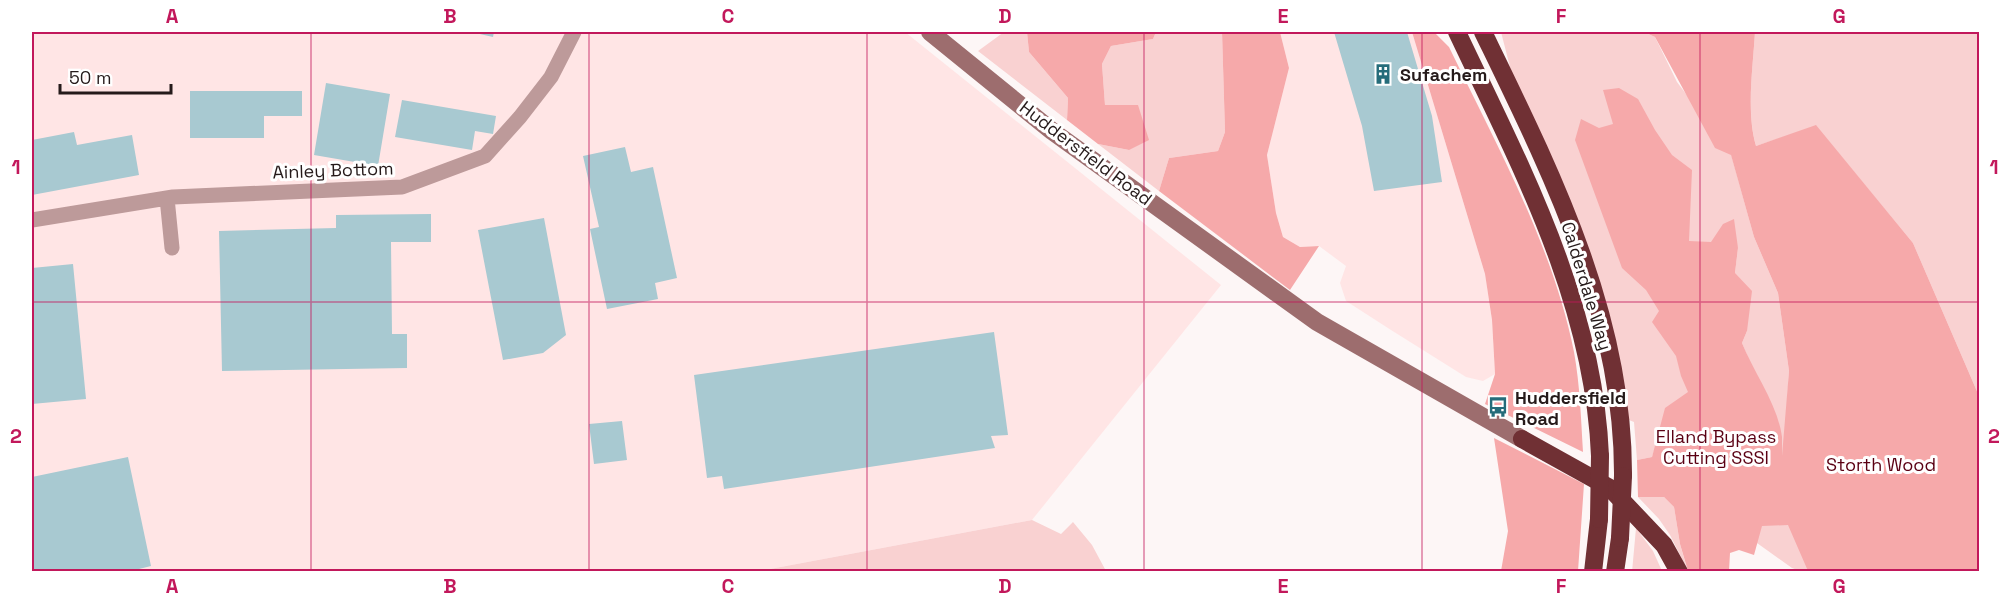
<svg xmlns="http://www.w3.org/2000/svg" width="2011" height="603" viewBox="0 0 2011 603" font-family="'Space Grotesk',sans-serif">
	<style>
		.built { fill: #ffe5e5 }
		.green { fill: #f9d1d1; fill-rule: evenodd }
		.forest { fill: #f6a9aa }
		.building { fill: #a8c9d1 }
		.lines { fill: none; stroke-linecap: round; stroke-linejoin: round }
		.street { stroke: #bd9a9a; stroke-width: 15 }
		.secondary { stroke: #9d6d6e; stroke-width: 18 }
		.highway { stroke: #703034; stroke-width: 18 }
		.highway-bridge { stroke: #703034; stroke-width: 18 }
		.grid { fill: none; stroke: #c2185b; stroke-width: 1.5; stroke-opacity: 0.55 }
		.labels { text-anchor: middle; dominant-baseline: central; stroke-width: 6; stroke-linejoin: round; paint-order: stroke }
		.poi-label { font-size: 18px; font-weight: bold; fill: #251a1a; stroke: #fff; text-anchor: start }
		.street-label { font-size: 18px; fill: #251a1a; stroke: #fff }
		.park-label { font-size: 18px; fill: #5a0013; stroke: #fff }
		.neatline { fill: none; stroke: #c2185b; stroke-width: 2 }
		.grid-label { font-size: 20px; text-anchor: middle; font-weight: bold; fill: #c2185b }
	</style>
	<rect width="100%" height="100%" fill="#fdf6f6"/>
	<path class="built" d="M32,32H905L1221,285L1032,520L759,571H32Z
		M1280,32H1412L1485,274L1492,320L1495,374L1483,381L1466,377L1391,330L1346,301L1340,283L1346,266L1319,246L1300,247L1283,237L1276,213L1267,155L1289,68Z"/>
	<path class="green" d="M1004,32H1027L1029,52L1068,98L1067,120L978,51Z
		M1156,32H1222L1225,132L1218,151L1169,158L1159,191L1098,144L1129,150L1105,105L1102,64L1111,46L1153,39Z
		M1501,32H1644L1655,37L1677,82L1731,154L1754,237L1778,293L1789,371L1785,434L1902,571H1800L1792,568L1743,533L1654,451L1652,457L1637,460L1634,422L1629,420L1510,67ZM1723,224L1738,248L1735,273L1747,331L1742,343L1752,367L1734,358Z
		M1755,32H1979V396L1913,243L1816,126L1756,146C1746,110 1753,68 1755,32Z
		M1638,497H1664L1674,507L1680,544L1687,569L1670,535L1659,519Z
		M1032,520L1061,534L1073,522L1092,545L1106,571H759Z
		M1636,528L1653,551L1662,571L1632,572Z"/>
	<path class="forest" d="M1027,32H1156L1153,39L1111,46L1102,64L1105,105H1138L1149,140L1129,150L1098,144L1067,120L1068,98L1029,52Z
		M1222,32H1280L1289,68L1267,155L1276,213L1283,237L1300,247L1319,246L1290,290L1159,191L1169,158L1218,151L1225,132Z
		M1412,32H1434L1449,47C1496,144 1553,246 1574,352C1580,385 1581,419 1583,452L1485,404L1495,374L1492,320L1485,274Z
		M1644,32H1755C1753,67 1746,112 1756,146L1816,125L1913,243L1979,396V571H1808L1788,525L1762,526L1754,555L1739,550L1730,553L1729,571H1688L1680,544L1674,507L1664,497H1638L1637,460L1652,457L1665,408L1688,392L1681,376L1676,356L1652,322L1659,311L1646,290L1622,268L1575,140L1581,119L1599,128L1613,124L1603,90L1619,88L1638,99L1655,130L1672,155L1692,170L1689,241L1711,242L1723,224L1734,219L1738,248L1735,273L1752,291L1747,331L1742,343C1754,373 1778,405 1782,437C1782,443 1782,450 1782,456L1789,371L1778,293L1754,237L1731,155L1715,148L1655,37Z
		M1494,438L1584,484L1578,571H1501L1508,531Z"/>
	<path class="building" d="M471,32H494L493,37Z
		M1334,32H1407L1432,116L1442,182L1374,191L1362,126Z
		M326,83L390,94L378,166L314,155Z
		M190,91H302V116H264V138H190Z
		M402,100L496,116L493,134L475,131L472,150L395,137Z
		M74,132L77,145L132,135L139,175L32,195V140Z
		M625,147L631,172L653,167L677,278L655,283L658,299L607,309L590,229L599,227L583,156Z
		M431,214V242H391L392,334H407V368L222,371L219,231L336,228V215Z
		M544,218L566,335L543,353L503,360L478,230Z
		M73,264L86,399L32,404V268Z
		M994,332L1008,435L991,436L995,448L724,489L722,476L707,478L694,375Z
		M622,421L627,460L594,464L589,424Z
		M128,457L151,566L127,572H32V477Z"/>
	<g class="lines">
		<path class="street" d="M167,198L172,248
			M32,220L173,197L402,187L485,156L520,117L551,77L574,32"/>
		<path class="secondary" d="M930,32L1052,131L1317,322L1522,439"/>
		<path class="highway" d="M1457,32C1521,167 1594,303 1600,456
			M1483,32C1551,172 1624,316 1623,476
			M1522,439L1610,488L1664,545L1679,572
			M1593,572L1599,519
			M1615,572L1620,538"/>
		<path class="highway-bridge" d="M1599,519L1600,456
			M1620,538L1623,476"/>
	</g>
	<path class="grid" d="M311,32V572M589,32V572M867,32V572M1144,32V572M1422,32V572M1700,32V572M32,302H1980"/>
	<defs>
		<g id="building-bare" transform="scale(1.62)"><path d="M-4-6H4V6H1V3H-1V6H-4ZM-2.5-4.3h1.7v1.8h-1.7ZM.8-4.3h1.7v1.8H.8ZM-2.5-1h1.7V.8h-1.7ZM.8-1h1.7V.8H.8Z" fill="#256c7a" stroke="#fff" stroke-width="2.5" paint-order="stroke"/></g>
		<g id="bus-bare" transform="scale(1.62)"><path d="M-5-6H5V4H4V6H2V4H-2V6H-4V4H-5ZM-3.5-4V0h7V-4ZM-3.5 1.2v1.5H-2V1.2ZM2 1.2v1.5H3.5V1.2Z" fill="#256c7a" stroke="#fff" stroke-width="2.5" paint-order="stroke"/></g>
	</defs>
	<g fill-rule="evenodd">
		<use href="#building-bare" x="1383" y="74"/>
		<use href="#bus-bare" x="1498" y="407"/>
	</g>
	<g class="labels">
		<g class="poi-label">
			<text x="1400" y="74">Sufachem</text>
			<text x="1515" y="397">Huddersfield<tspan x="1515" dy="21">Road</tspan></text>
		</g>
		<g class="street-label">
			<text transform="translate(1086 153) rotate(37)">Huddersfield Road</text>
			<text transform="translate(333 170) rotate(-2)">Ainley Bottom</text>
			<text transform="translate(1587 286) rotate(73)">Calderdale Way</text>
		</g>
		<g class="park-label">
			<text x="1716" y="436">Elland Bypass<tspan x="1716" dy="21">Cutting SSSI</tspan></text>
			<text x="1881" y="464">Storth Wood</text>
		</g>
	</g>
	<rect width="2011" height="603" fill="none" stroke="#ffffff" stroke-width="66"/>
	<path d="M60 84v9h111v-9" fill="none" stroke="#251a1a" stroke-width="3"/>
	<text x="69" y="84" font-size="18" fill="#251a1a" stroke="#ffffff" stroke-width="4.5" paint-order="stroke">50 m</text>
	<rect x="33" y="33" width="1945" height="537" class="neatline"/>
	<g class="grid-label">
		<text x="172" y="23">A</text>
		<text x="450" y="23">B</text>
		<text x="728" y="23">C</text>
		<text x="1005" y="23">D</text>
		<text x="1283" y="23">E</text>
		<text x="1561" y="23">F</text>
		<text x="1839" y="23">G</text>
		<text x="16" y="174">1</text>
		<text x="1994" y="174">1</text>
		<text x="16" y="443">2</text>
		<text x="1994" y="443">2</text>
		<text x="172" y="593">A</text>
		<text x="450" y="593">B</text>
		<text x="728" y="593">C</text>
		<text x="1005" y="593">D</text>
		<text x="1283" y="593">E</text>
		<text x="1561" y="593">F</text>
		<text x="1839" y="593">G</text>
	</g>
</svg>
